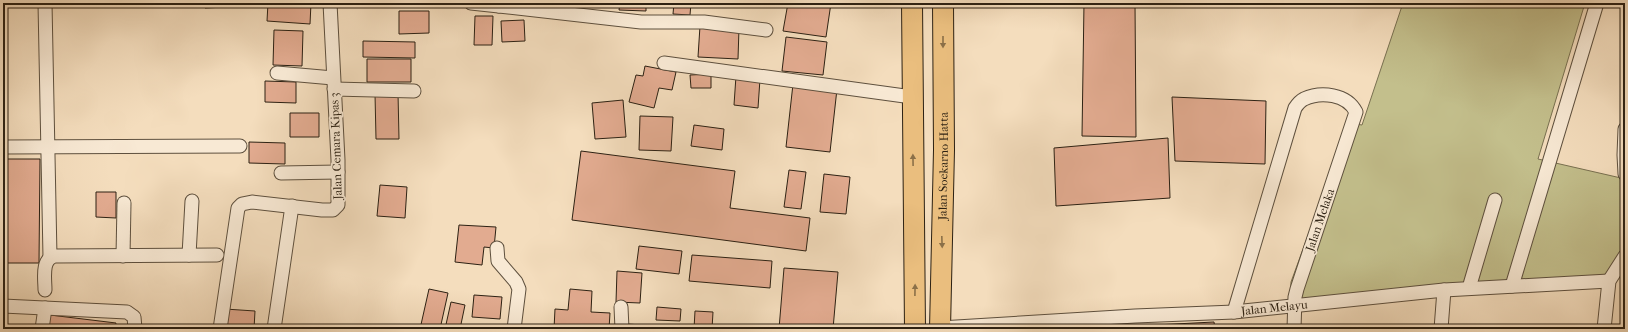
<svg xmlns="http://www.w3.org/2000/svg" width="1628" height="332" viewBox="0 0 1628 332" font-family="'IM FELL French Canon',serif">
	<style>
		.green { fill: #c3bf8c; stroke: #787050 }
		.building { fill: #e2ab90; stroke: #2c2113 }
		.lines { fill: none; stroke-linecap: round; stroke-linejoin: round }
		.street-casing { stroke: #5e503e; stroke-width: 15 }
		.primary-casing { stroke: #2c2113; stroke-width: 22 }
		.street { stroke: #f8e9d4; stroke-width: 13 }
		.primary { stroke: #eabe7e; stroke-width: 20 }
		.oneway { fill: #8b7048 }
		.labels { text-anchor: middle; dominant-baseline: central; stroke-width: 3.5; stroke-linejoin: round; paint-order: stroke }
		.street-label { font-size: 12px; fill: #2c2113; stroke: #f8e9d4 }
	</style>
	<rect width="100%" height="100%" fill="#f4ddbd"/>
	<filter id="stains"><feTurbulence type="fractalNoise" baseFrequency=".005" numOctaves="4"/><feColorMatrix values="0 0 0 0 .2 0 0 0 0 .09 0 0 0 0 .02 0 0 0 .5 -.17"/></filter>
	<radialGradient id="worn" r=".72"><stop offset=".6" stop-color="#630" stop-opacity="0"/><stop offset="1" stop-color="#630" stop-opacity=".3"/></radialGradient>
	<path class="green" d="M1403,3H1585L1538,159L1621,178L1625,210V249L1608,277L1290,305L1291,282L1349,123L1362,125Z"/>
	<path class="building" d="M205,3H225L226,7L205,8Z
		M268,3H311L310,24L267,21Z
		M620,3H646V11L619,10Z
		M674,3H691L690,15L673,14Z
		M788,3H831L826,37L783,31Z
		M1084,3H1135L1136,137L1082,136Z
		M399,11H429V33L399,34Z
		M475,16H493L492,45H474Z
		M524,20L525,41L502,42L501,21Z
		M700,26L739,28L738,59L698,57Z
		M274,30L303,31L302,66L273,65Z
		M786,37L827,42L823,75L782,71Z
		M363,41L415,42V58L363,57Z
		M367,59H411V82H367Z
		M645,66L676,72L672,90L659,88L654,108L629,102L636,75L643,76Z
		M711,74V88H691L690,75Z
		M736,76L760,79L758,108L734,105Z
		M265,81L296,82V103L265,102Z
		M793,84L837,89L830,152L786,147Z
		M398,93L399,139H376L375,94Z
		M1172,97L1266,101L1265,164L1175,161Z
		M623,100L626,137L595,139L592,103Z
		M290,113H319V137H290Z
		M640,116L673,117L671,151L639,150Z
		M694,125L724,129L722,150L691,146Z
		M1168,138L1170,198L1056,206L1054,148Z
		M249,142L285,143V164L249,163Z
		M581,151L735,171L730,208L810,218L806,251L572,220Z
		M4,159H40L39,263H5Z
		M789,170L806,172L801,209L784,207Z
		M824,174L850,177L846,214L820,212Z
		M380,185L407,187L405,218L377,216Z
		M96,192H116V218L96,217Z
		M459,225L496,227L494,248L484,247L482,265L455,262Z
		M639,246L682,251L679,274L636,269Z
		M692,255L772,261L770,288L689,281Z
		M784,268L838,272L833,329H779Z
		M617,271L642,273L640,303L616,302Z
		M429,289L448,293L440,329H420Z
		M570,289L592,291L591,312L610,313L609,329H554L555,309L568,310Z
		M474,295L502,297L500,319L472,317Z
		M451,302L465,305L460,329H445Z
		M657,307L681,309L680,321L656,320Z
		M225,309L255,311L254,329H224Z
		M695,311L713,312L712,329H694Z
		M50,315L116,323L115,329H48Z
		M1214,322L1215,329H1155V325Z
		M626,324L660,326L659,329H626Z"/>
	<g class="lines">
		<g class="street-casing">
			<g id="street">
				<path d="M45,3L50,257"/>
				<path d="M471,3L499,6V3"/>
				<path d="M499,6L641,22H704L766,30"/>
				<path d="M664,63L912,97"/>
				<path d="M277,73L333,78"/>
				<path d="M334,89L414,91"/>
				<path d="M1625,129L1624,155L1625,174"/>
				<path d="M3,147L240,146"/>
				<path d="M281,173L338,172"/>
				<path d="M497,248L498,261L516,282L519,289L514,329"/>
				<path d="M189,255L192,201"/>
				<path d="M123,256L124,203"/>
				<path d="M1512,286L1597,3"/>
				<path d="M1469,288L1495,200"/>
				<path d="M45,290C45,279 41,259 55,256L217,255"/>
				<path d="M3,306L127,312L134,317L135,329"/>
				<path d="M621,307L622,329"/>
				<path d="M1234,312L1295,108C1297,105 1300,101 1304,99C1321,91 1347,94 1356,112L1297,289L1295,297L1294,329"/>
				<path id="s1" d="M940,328L1135,316L1234,312L1444,290L1609,281"/>
				<path d="M42,329L45,308"/>
				<path d="M220,329L238,208L242,204L252,202L322,210H333L338,205V160L330,3"/>
				<path d="M274,329L292,206"/>
				<path d="M1441,329L1444,290"/>
				<path d="M1604,329L1609,281L1625,256"/>
			</g>
		</g>
		<g class="primary-casing">
			<g id="primary">
				<path d="M912,3L915,329"/>
				<path id="s2" d="M940,329L944,150L943,3"/>
			</g>
		</g>
		<use href="#street" class="street"/>
		<use href="#primary" class="primary"/>
	</g>
	<defs><path id="oneway-solid" d="M-6-.8H1V-3.2L6.5 0L1 3.2V.8H-6Z"/></defs>
	<g class="oneway">
		<use href="#oneway-solid" transform="translate(943 42) rotate(90)"/>
		<use href="#oneway-solid" transform="translate(913 160) rotate(-91)"/>
		<use href="#oneway-solid" transform="translate(942 242) rotate(88)"/>
		<use href="#oneway-solid" transform="translate(915 290) rotate(-89)"/>
	</g>
	<g class="labels">
		<g class="street-label">
			<text transform="translate(336 146) rotate(-92)">Jalan Cemara Kipas 3</text>
			<text stroke="none"><textPath href="#s2" startOffset="163">Jalan Soekarno Hatta</textPath></text>
			<text transform="translate(1320 220) rotate(-71)">Jalan Melaka</text>
			<text stroke="none"><textPath href="#s1" startOffset="335">Jalan Melayu</textPath></text>
		</g>
	</g>
	<rect width="1628" height="332" fill="none" stroke="#f4ddbd" stroke-width="16"/>
	<rect x="4" y="4" width="1620" height="324" fill="none" stroke="#2c2113" stroke-width="2"/>
	<rect x="8" y="8" width="1612" height="316" fill="none" stroke="#2c2113"/>
	<rect width="100%" height="100%" filter="url(#stains)"/>
	<rect width="100%" height="100%" fill="url(#worn)"/>
</svg>
